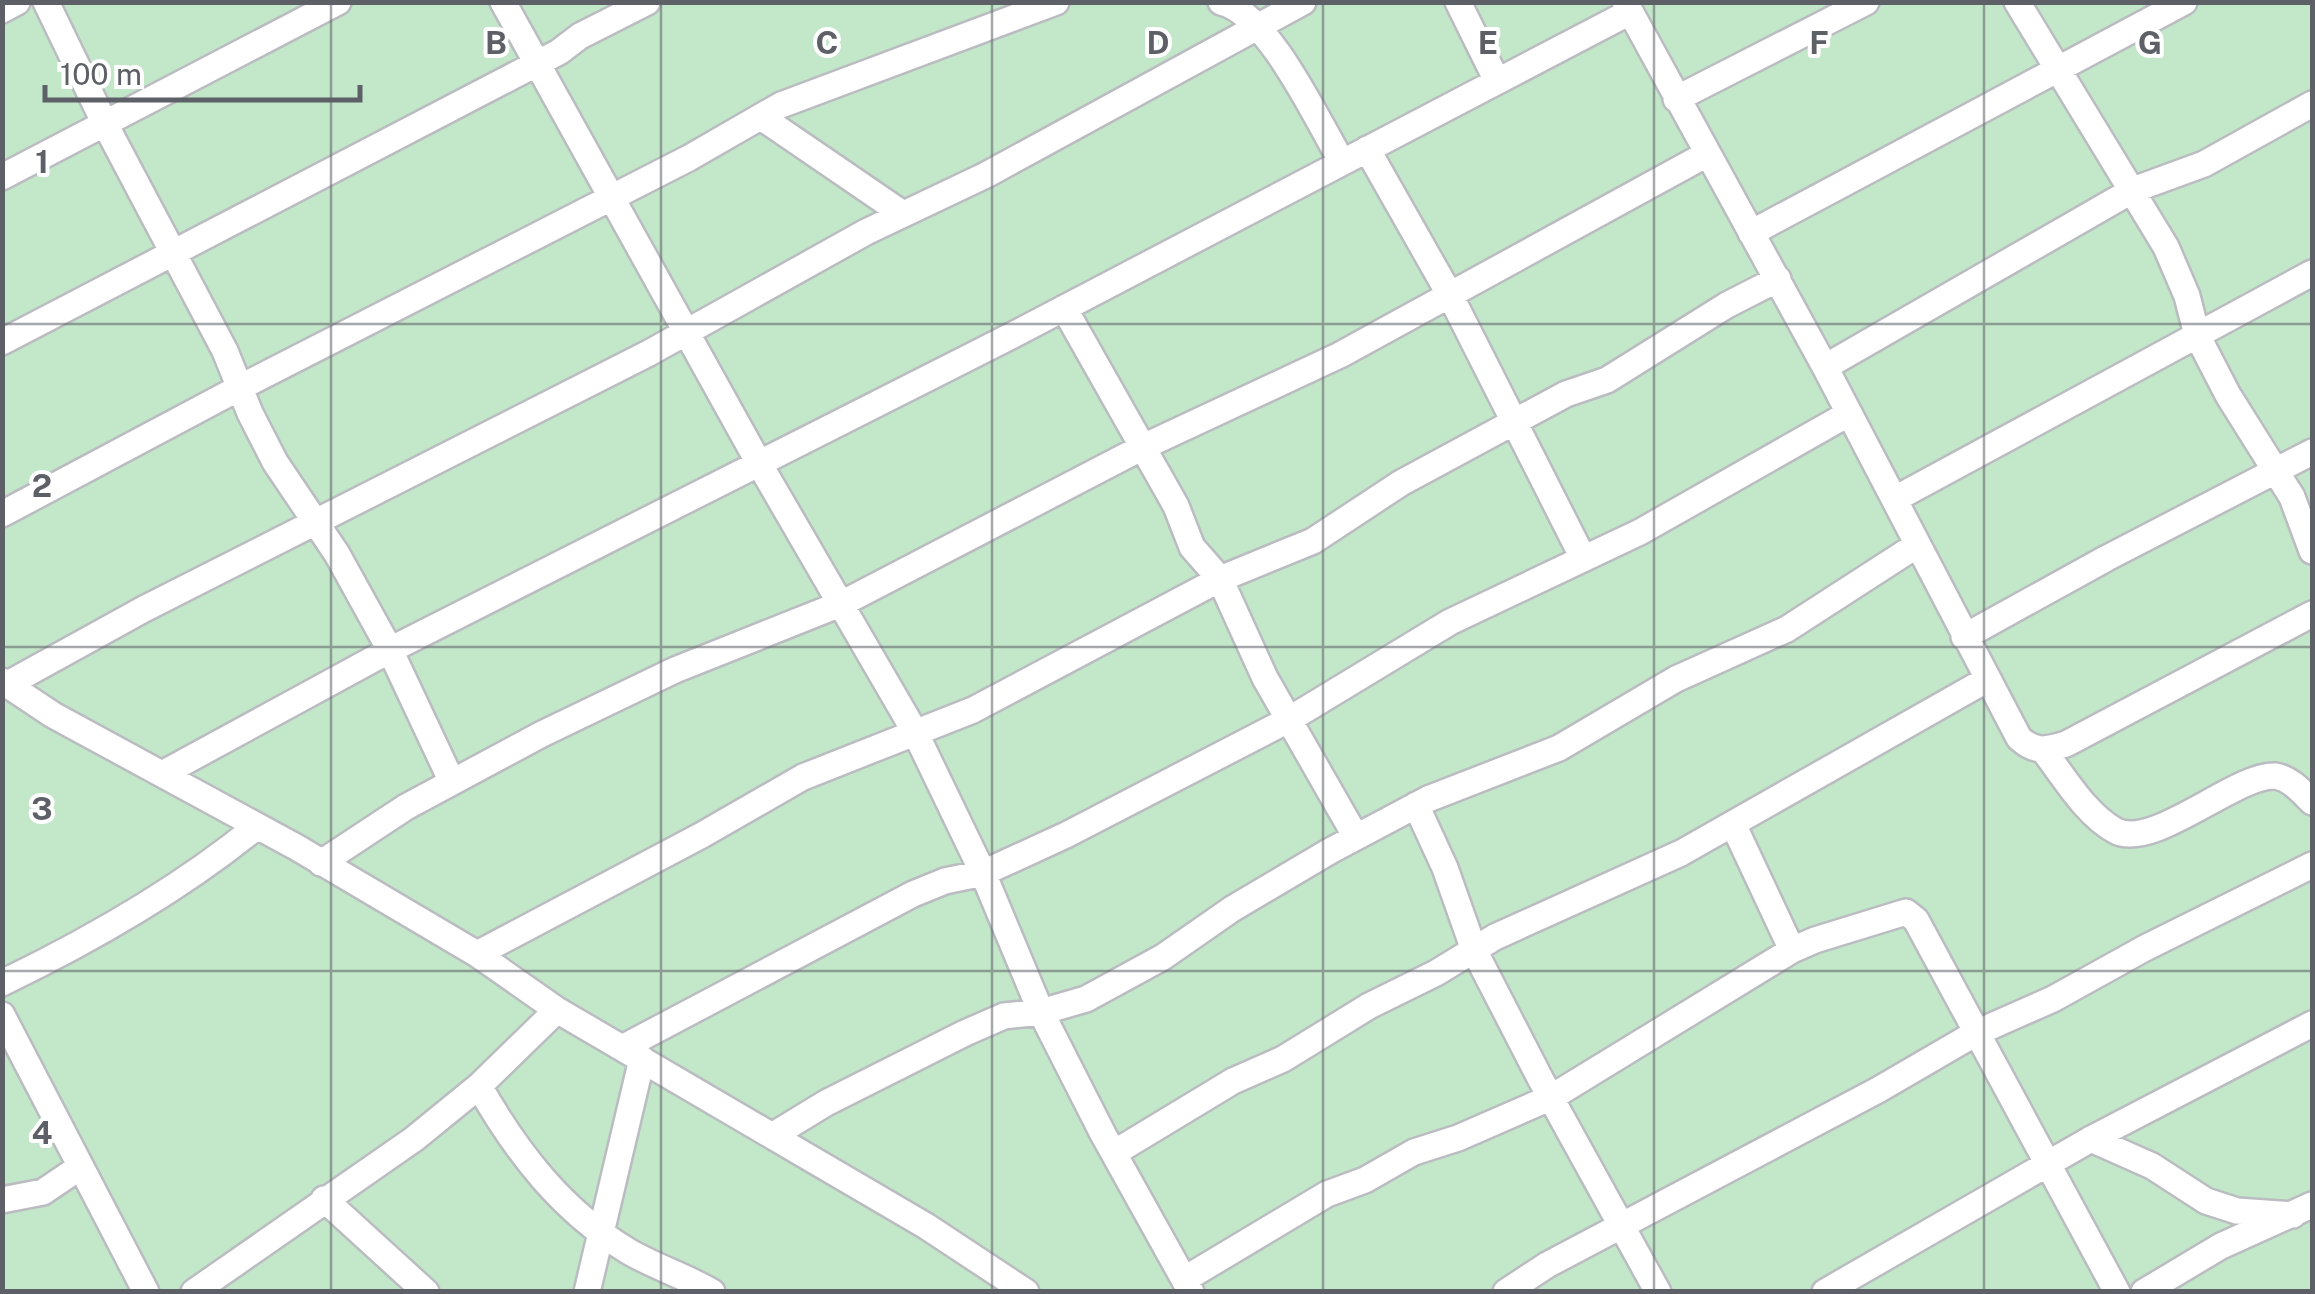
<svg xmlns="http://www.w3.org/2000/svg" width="2315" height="1294" viewBox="0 0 2315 1294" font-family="'Public Sans',sans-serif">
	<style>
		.green { fill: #c3e7c9 }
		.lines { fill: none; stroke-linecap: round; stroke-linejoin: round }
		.minor-casing { stroke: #babcc1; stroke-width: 30 }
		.minor { stroke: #fff; stroke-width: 25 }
		.grid { fill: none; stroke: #5d6066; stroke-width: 2.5; stroke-opacity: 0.55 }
		.grid-label { font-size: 32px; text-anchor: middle; font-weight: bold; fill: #5d6066; stroke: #fff; stroke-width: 8; stroke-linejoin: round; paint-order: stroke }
	</style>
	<rect width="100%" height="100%" fill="#f0efe6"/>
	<path class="green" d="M3,3H2312V1291H3Z"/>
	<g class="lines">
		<g class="minor-casing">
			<path id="minor" d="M46,2L105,124L225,351L250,413L275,462L337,554L390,650L452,782
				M503,2L760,465L915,732L983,873L1041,1012L1103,1134L1191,1292
				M1221,2C1268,13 1317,120 1342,162
				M1458,2L1497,81
				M1625,2L1825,367L2019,738C2035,753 2046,750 2066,744L2312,614
				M2017,2L2166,247L2187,296L2197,335L2228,395L2292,497L2312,551
				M2,10L17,2
				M1676,99L1866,2
				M761,117L903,214
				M1367,149L1451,297L1583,558
				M2,177L338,2
				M1751,233L2184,2
				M1064,308L1176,506L1192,547L1220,579L1265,678L1356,837
				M2,342L559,52L580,36L647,2
				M1825,367L2133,190L2204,164L2312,104
				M1895,499L2312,273
				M2,514L239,388L689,158L781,105L1056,2
				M1964,637L2107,558L2312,452
				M2,681L53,715L296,847L477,954L557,1010L926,1226L1026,1292
				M8,684L144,609L649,353L866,232L986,175L1303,2
				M2044,751C2064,777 2086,815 2116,831C2154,850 2236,774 2275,776C2290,778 2302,792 2312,802
				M164,773L390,650L1011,336L1630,12
				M1416,805L1445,868L1474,950L1541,1080L1658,1292
				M1733,824L1792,950
				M321,863L406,807L542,734L675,670L843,603L1143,447L1340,355L1707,154
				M477,954L702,835L803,777L973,710L1220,579L1313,541L1401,483L1566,394L1607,380L1727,305L1778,279
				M2,983C91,940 180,889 256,827
				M2,1015L146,1292
				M622,1048L913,894L945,881L983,873L1066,835L1290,719L1450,622L1640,532L1848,414
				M479,1086C517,1153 562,1211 628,1251C655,1267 685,1276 712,1292
				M772,1136L826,1103L965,1033L1004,1016L1041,1012L1086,999L1163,957L1232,909L1330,851L1428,799L1559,748L1676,679L1787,629L1917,545
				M2091,1139L2152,1166L2206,1201L2237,1211L2293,1215
				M1114,1153L1233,1081L1283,1059L1369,1006L1436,973L1495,937L1681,853L1986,680
				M324,1199L426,1292
				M2,1200L43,1192L80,1167
				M1185,1279L1327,1194L1365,1180L1414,1152L1458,1138L1552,1097L1792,950L1815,940L1906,912L1916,920L2117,1292
				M194,1292L414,1139L479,1086L557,1010
				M587,1292L642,1059
				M1506,1292L1547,1265L1878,1090L1976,1033L2053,999L2145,948L2312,865
				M1825,1292L2091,1139L2312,1024
				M2144,1292L2221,1246L2312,1205"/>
		</g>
		<use href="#minor" class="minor"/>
	</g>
	<path class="grid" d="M331,2V1292M661,2V1292M992,2V1292M1323,2V1292M1654,2V1292M1984,2V1292M2,324H2312M2,647H2312M2,971H2312"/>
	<g class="grid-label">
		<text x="496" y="54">B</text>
		<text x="827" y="54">C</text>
		<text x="1158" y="54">D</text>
		<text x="1488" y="54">E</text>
		<text x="1819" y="54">F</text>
		<text x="2150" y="54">G</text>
		<text x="42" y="173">1</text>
		<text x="42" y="497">2</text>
		<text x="42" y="820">3</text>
		<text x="42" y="1144">4</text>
	</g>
	<rect width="2315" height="1294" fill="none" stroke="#5d6066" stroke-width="10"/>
	<path d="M45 85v15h315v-15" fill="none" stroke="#5d6066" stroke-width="5"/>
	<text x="60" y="85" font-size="30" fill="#5d6066" stroke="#ffffff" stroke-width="8" paint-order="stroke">100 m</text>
</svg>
